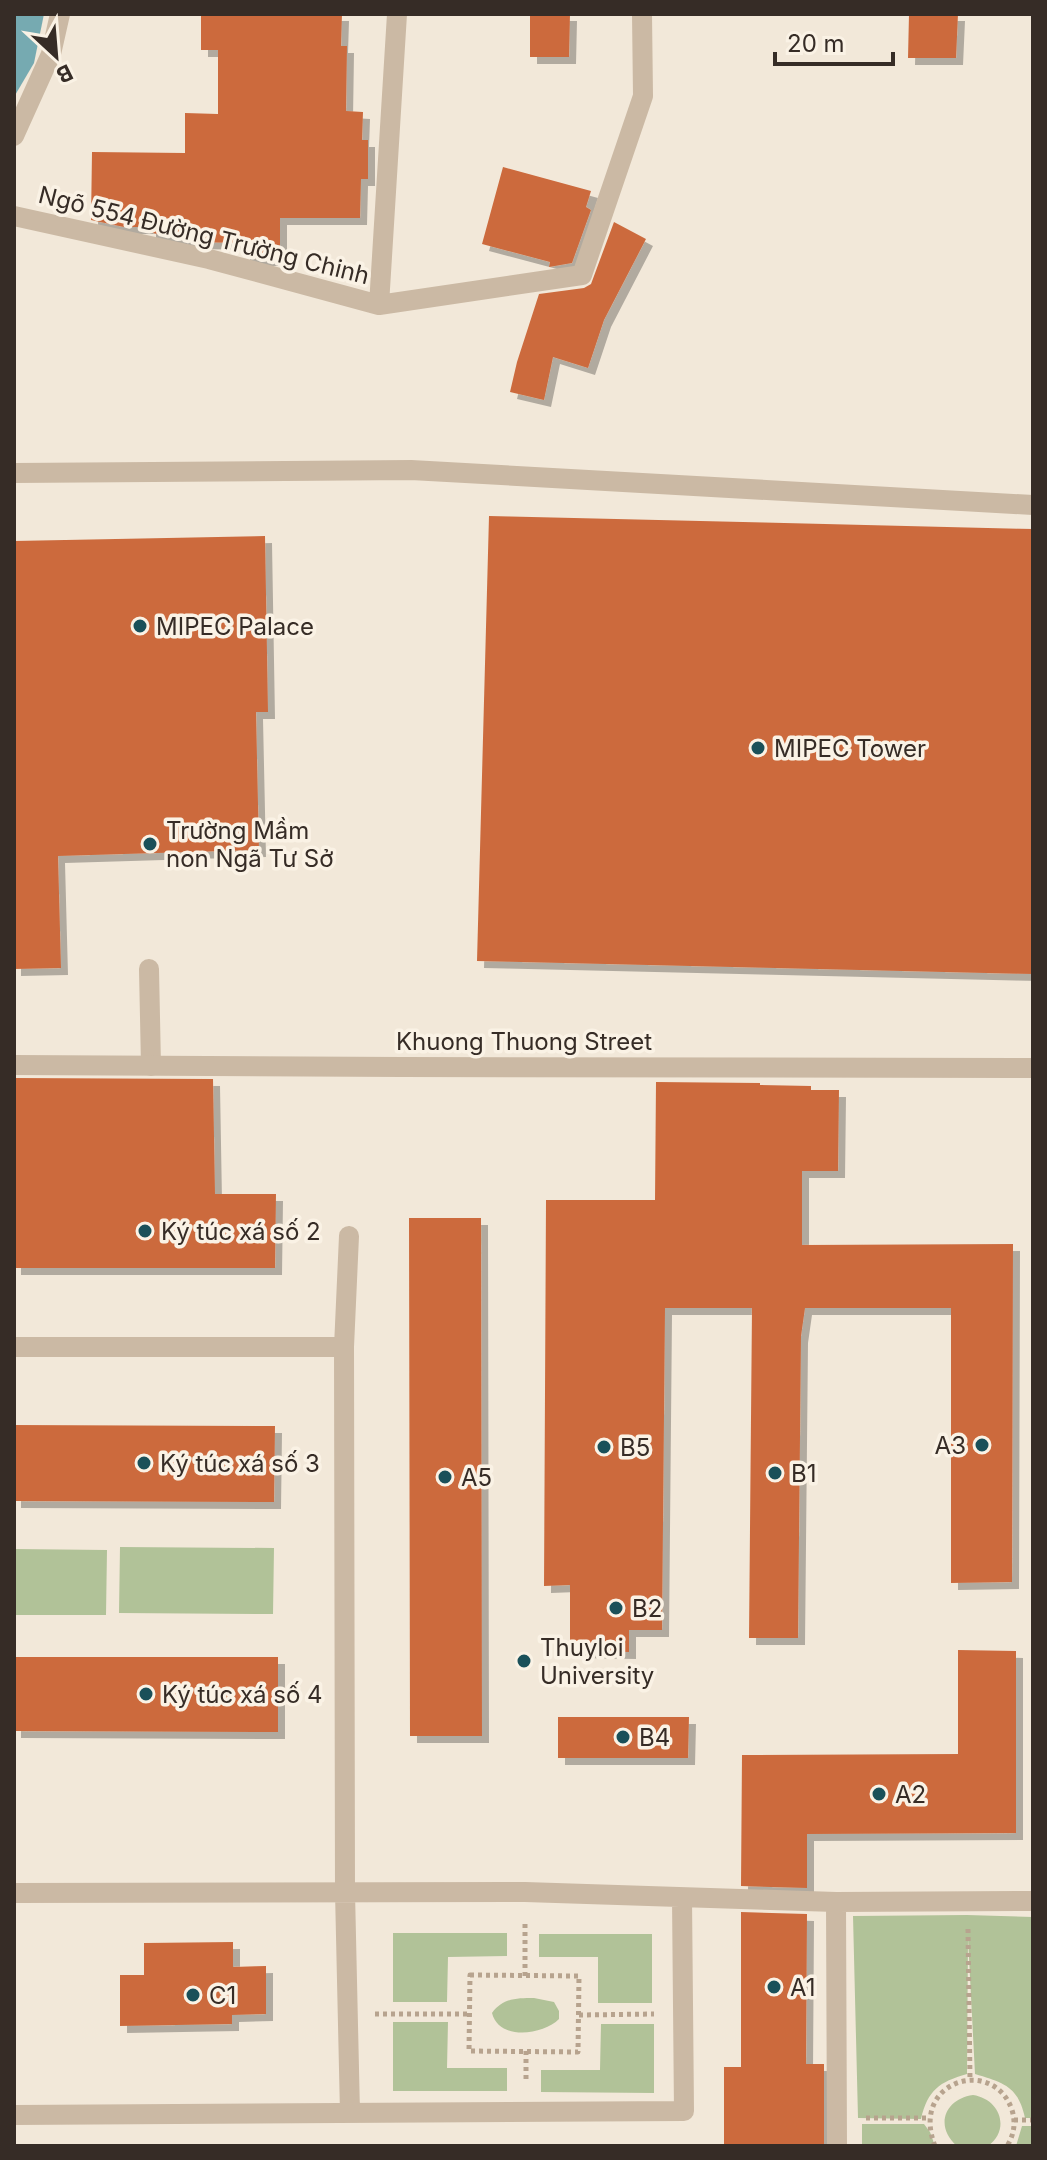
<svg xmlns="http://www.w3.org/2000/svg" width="1047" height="2160" viewBox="0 0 1047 2160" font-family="Inter,sans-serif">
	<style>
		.green { fill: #b1c298 }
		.water { fill: #76aab1 }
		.building { fill: #cc6b3e; filter: url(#shadow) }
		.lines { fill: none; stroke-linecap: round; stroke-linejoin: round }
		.path { stroke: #b7a38e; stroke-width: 5; stroke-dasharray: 4 4; stroke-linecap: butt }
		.lane { stroke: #cbb9a4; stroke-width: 20 }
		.street { stroke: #cbb9a4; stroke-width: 20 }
		.poi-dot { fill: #1a5059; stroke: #faf2e5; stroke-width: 3 }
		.labels { text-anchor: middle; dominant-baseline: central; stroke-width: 7; stroke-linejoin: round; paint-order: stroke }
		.street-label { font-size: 24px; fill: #362c26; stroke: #faf2e5 }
		.poi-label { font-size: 24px; fill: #362c26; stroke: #faf2e5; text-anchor: start }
	</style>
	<defs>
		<filter id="shadow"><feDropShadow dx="7" dy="7" stdDeviation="0" flood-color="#0004"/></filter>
	</defs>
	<rect width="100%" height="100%" fill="#f2e8d9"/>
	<path class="green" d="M120,1547L274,1548L273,1614L119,1613Z
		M14,1549L107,1550L106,1615H14Z
		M967,1915L1033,1917V2118H1025C1018,2086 1004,2083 975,2074L968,1938L967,2074C939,2082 928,2090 921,2119L858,2118L853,1916Z
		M393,1933H507V1956L448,1957L447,2002H393Z
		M539,1934H652V2003H598V1957H539Z
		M534,1998L554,2002L559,2011V2019C543,2035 499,2041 492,2013C503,1998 517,1998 534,1998Z
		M393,2022H448L447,2068H507V2091H393Z
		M601,2024H654V2093L541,2092V2070H600Z
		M973,2095C1000,2099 1011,2129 988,2146H957C934,2126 945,2099 973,2095Z
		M862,2124H924L930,2132L935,2146H862Z
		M1022,2126H1033V2146H1016Z"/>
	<path class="water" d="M14,14H44L34,63L14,97Z"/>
	<path class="building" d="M201,14H342L341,46H347L346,111L363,112L362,140H368V179H361L360,218H280V259H259L243,255V243L192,242L149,232V227H124L91,220L92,152L185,153V113L218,114V50H201Z
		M530,14H570L569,57H530Z
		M909,14H958L956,58H908Z
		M503,167L591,191L586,207L591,210L572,263L549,267L550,262L482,244Z
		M614,222L646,239L604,320L588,368L553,357L544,400L510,392L517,362L539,294L584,288L591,284Z
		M489,516L1033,529V974L477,961Z
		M265,536L268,712H256L259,850L58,856L61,968L14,969V541Z
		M14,1078L213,1079L215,1194H276L275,1268H14Z
		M656,1082L760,1083V1085L811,1086V1090H839L838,1171H802V1245L1013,1244L1012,1582L951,1583V1308H805L801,1336L798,1638H749L752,1308H665L662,1630H629V1652L570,1651V1585L544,1586L546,1200H655Z
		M409,1218H481L482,1736H410Z
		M14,1425L275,1426L274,1502L14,1501Z
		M958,1650L1016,1651V1833L807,1834V1888L741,1886L742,1755L958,1754Z
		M14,1657H278V1732L14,1731Z
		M558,1717H689L688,1758H558Z
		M741,1912L807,1914L806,2064H824V2146H724V2067H741Z
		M233,1942V1967L266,1966V2014L232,2015V2024L120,2026V1975H144V1943Z"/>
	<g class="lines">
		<path class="path" d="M968,1929L970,2080
			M470,1975L579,1976L578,2052L469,2051Z
			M525,1976V1921
			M375,2014H470
			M579,2015L654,2014
			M526,2051V2082
			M866,2118H929
			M1014,2120H1033
			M935,2146C909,2080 994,2056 1012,2110C1016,2123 1014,2135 1007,2146"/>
		<path class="lane" d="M14,216L209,259L379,305L582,275L643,96L642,14
			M379,305L397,14
			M14,473L411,470L1033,505
			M149,969L151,1066
			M349,1236L344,1347L345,1892L350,2113
			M14,1347H344
			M14,1893L525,1892L836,1902L1033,1901
			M836,1902L837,2146
			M14,2115L684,2111L682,1898"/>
		<path class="street" d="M14,136L51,54L60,14
			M14,1065L402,1067L1033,1068"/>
	</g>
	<g class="poi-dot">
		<circle cx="140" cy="626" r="8"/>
		<circle cx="758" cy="748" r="8"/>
		<circle cx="150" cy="844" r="8"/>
		<circle cx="145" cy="1231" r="8"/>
		<circle cx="982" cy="1445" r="8"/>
		<circle cx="604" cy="1447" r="8"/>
		<circle cx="144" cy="1463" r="8"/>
		<circle cx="775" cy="1473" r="8"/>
		<circle cx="445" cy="1477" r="8"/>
		<circle cx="616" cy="1608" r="8"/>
		<circle cx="524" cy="1661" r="8"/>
		<circle cx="146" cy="1694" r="8"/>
		<circle cx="623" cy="1737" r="8"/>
		<circle cx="879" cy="1794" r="8"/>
		<circle cx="774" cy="1987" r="8"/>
		<circle cx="193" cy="1995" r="8"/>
	</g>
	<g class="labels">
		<g class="street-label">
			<text transform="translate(204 235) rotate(14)">Ngõ 554 Đường Trường Chinh</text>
			<text x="524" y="1041">Khuong Thuong Street</text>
		</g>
		<g class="poi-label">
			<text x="156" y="626">MIPEC Palace</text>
			<text x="774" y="748">MIPEC Tower</text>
			<text x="166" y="830">Trường Mầm<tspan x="166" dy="28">non Ngã Tư Sở</tspan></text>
			<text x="161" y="1231">Ký túc xá số 2</text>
			<text x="966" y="1445" text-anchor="end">A3</text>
			<text x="620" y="1447">B5</text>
			<text x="160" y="1463">Ký túc xá số 3</text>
			<text x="791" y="1473">B1</text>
			<text x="461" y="1477">A5</text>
			<text x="632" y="1608">B2</text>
			<text x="540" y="1647">Thuyloi<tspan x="540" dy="28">University</tspan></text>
			<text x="162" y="1694">Ký túc xá số 4</text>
			<text x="639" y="1737">B4</text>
			<text x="895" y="1794">A2</text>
			<text x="790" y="1987">A1</text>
			<text x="209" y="1995">C1</text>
		</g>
	</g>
	<rect width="1047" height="2160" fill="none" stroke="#362c26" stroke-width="32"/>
	<g transform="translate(56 56) rotate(154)" stroke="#faf2e5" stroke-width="6" paint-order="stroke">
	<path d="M0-6L14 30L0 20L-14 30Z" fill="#362c26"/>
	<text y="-12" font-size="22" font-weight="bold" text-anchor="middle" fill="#362c26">B</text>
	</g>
	<path d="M775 52v12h118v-12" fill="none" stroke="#362c26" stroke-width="4"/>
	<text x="787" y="52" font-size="24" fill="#362c26" stroke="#faf2e5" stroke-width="6" paint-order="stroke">20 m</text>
</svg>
